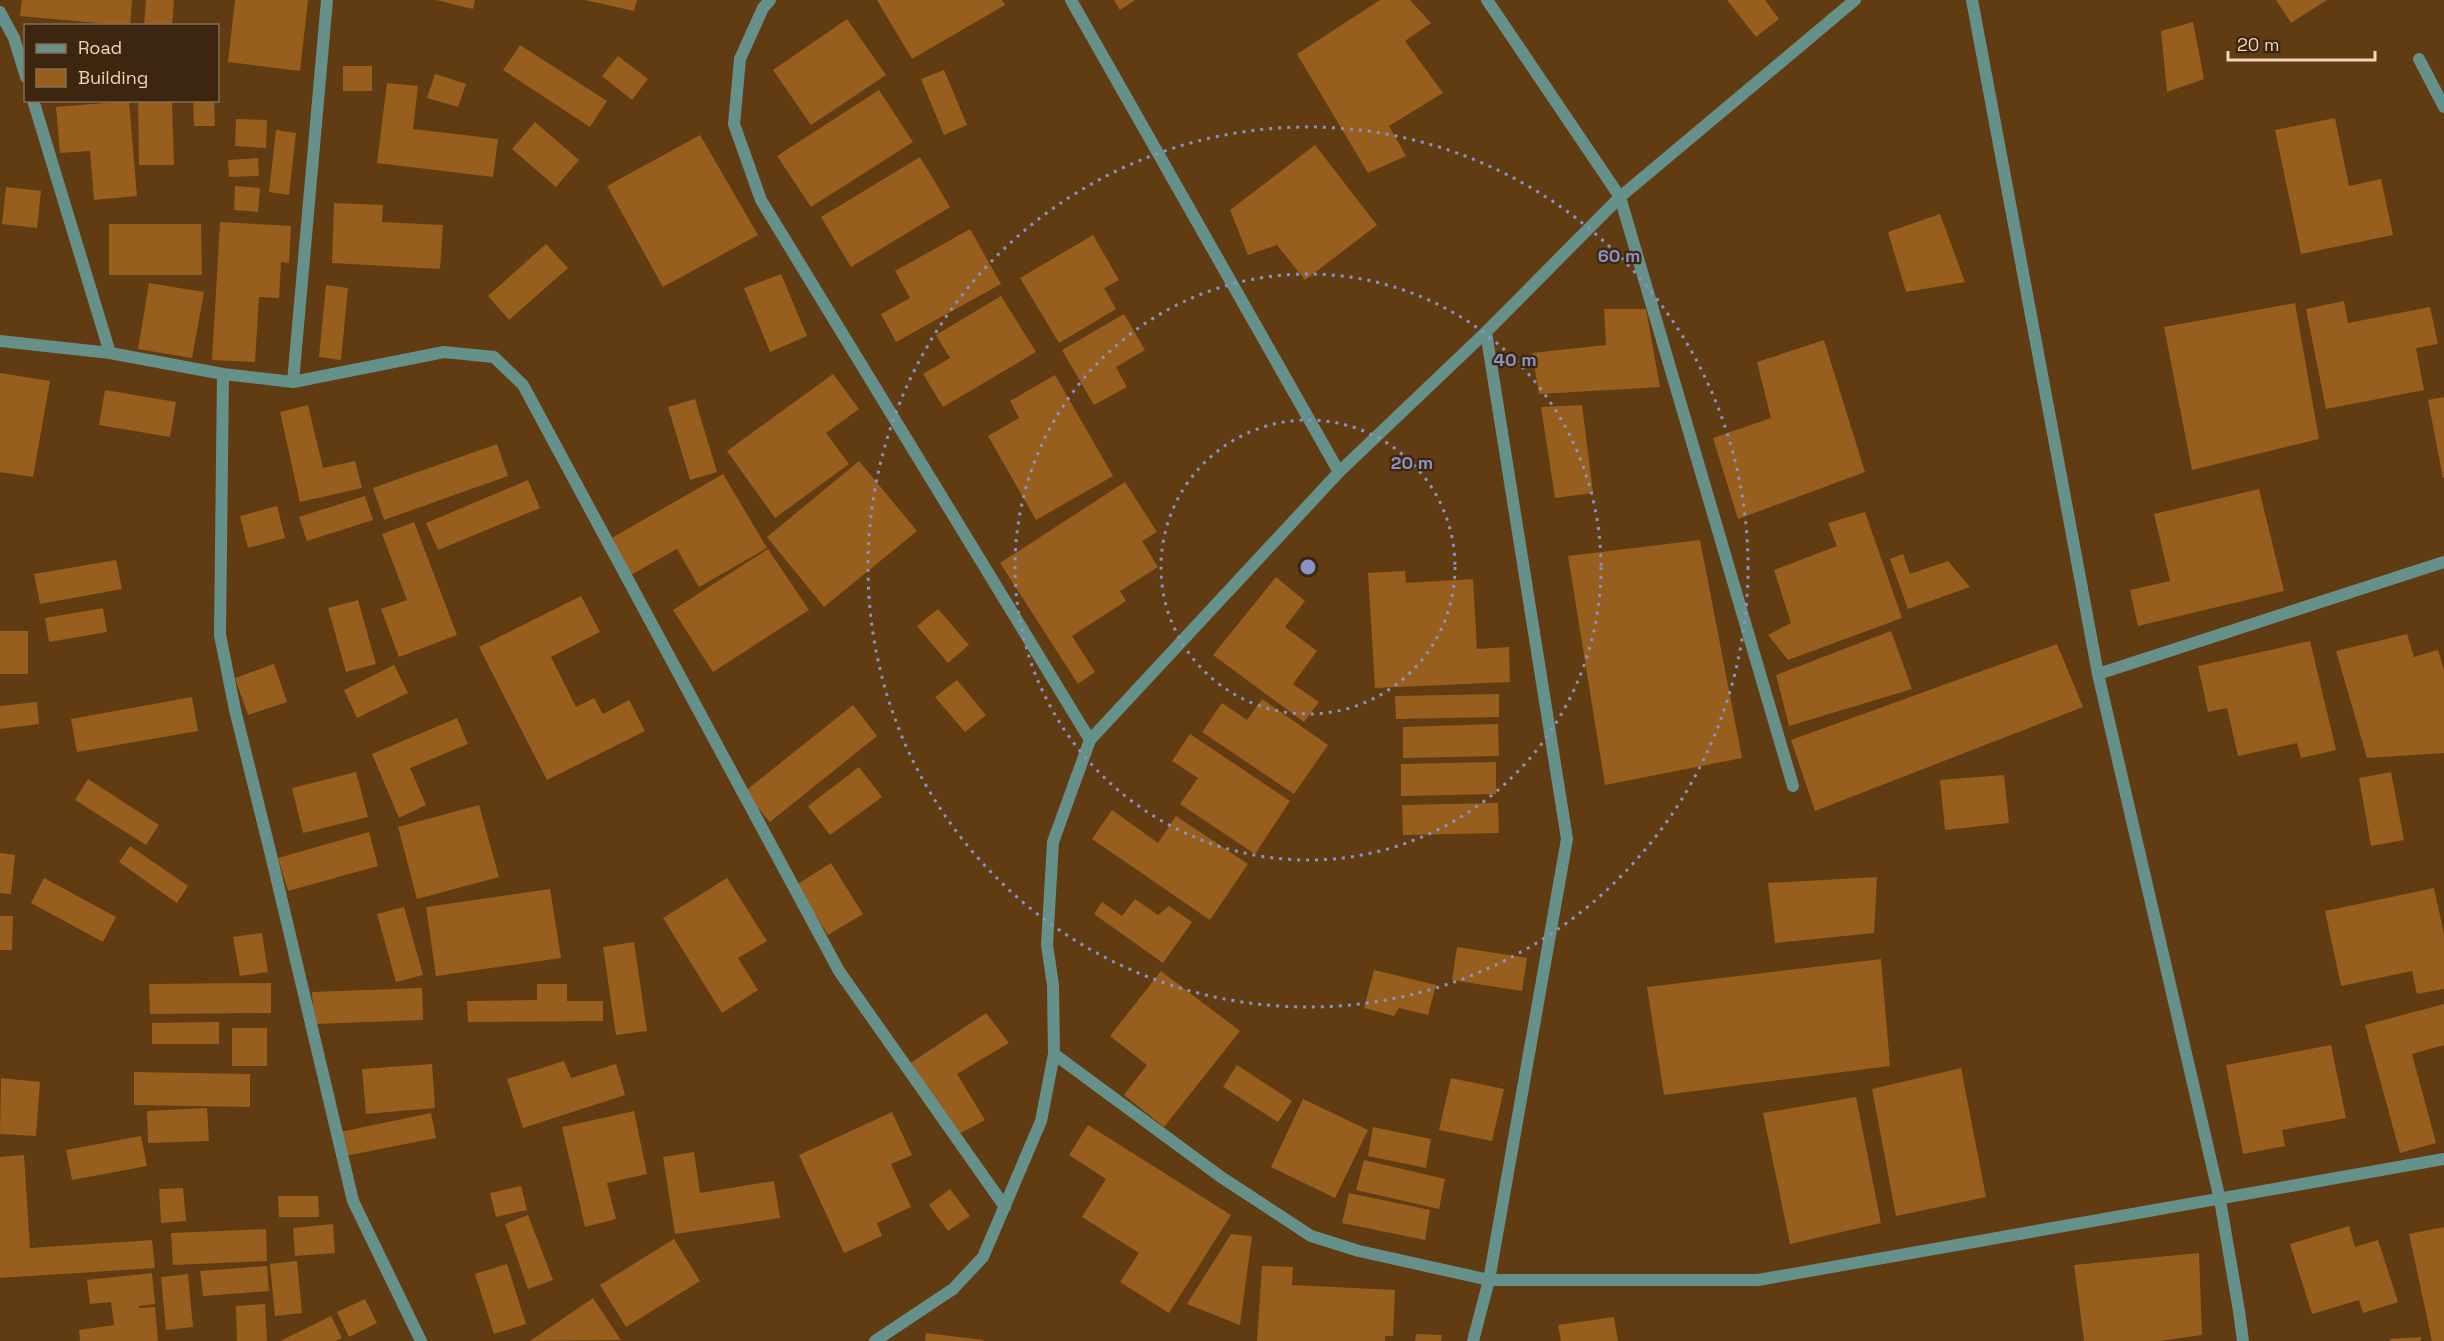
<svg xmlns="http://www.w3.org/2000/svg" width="2444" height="1341" viewBox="0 0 2444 1341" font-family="'Space Grotesk',sans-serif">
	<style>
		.building { fill: #985e1d }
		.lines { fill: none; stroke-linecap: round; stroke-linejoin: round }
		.minor { stroke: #66918a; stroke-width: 12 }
		.tertiary { stroke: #66918a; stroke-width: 12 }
		.ring { fill: none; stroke: #8892c9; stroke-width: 3; stroke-dasharray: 3 6 }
		.centre { fill: #8892c9; stroke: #3c260f; stroke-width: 3 }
		.ring-label { font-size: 18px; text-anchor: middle; font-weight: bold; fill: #8892c9; stroke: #3c260f; stroke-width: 4.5; stroke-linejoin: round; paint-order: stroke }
	</style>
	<rect width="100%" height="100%" fill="#613b11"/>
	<path class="building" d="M22,0H132L130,26L20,16Z
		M146,0H174L172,26H144Z
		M235,0H308L300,71L228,62Z
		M436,0H475L473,9Z
		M585,0H637L634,11Z
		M877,0H1002L1005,5L912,59Z
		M1114,0H1135L1120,10Z
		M1380,0H1410L1431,23L1405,41L1443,93L1389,126L1406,156L1368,173L1297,54Z
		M1727,0H1765L1779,19L1756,37Z
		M2276,0H2327L2291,23Z
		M847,19L886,75L811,125L773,70Z
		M2193,22L2204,79L2167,92L2161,31Z
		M520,45L607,101L590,127L503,70Z
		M618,56L648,79L632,100L602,76Z
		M343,66H372V91H343Z
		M944,70L967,125L944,135L921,79Z
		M435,74L466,84L458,107L427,98Z
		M387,83L418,86L413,129L498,139L493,177L377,163Z
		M879,90L913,142L811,207L777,156Z
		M138,100H172L174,165H139Z
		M193,100H214L215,126H194Z
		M129,101L137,196L94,200L90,151L60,153L56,107Z
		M2335,118L2349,186L2381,179L2393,235L2301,254L2275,130Z
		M236,119L267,120L266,148L235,146Z
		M535,122L579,160L556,187L512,149Z
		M276,130L296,133L289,195L269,192Z
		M700,135L758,235L663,287L607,186Z
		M1315,145L1377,225L1305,280L1277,245L1248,255L1230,210Z
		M920,157L950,207L851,267L821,217Z
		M258,158L259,176L229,177L228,160Z
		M235,186L260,188L258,212L234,210Z
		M6,187L41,191L37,228L2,224Z
		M334,203L383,205L382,222L443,225L440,269L332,263Z
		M1940,214L1965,282L1906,292L1888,232Z
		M220,222L291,226L289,263L281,262L279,298L259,297L255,362L212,360Z
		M109,224H201L202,275H109Z
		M970,229L1001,284L896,342L881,314L910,298L895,271Z
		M1093,235L1119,280L1104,288L1116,309L1059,343L1020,278Z
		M546,244L568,268L509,320L488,296Z
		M781,274L807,336L770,352L744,288Z
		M149,283L204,292L192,358L138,349Z
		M326,285L348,288L341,360L319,357Z
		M1001,296L1036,352L943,407L923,374L950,358L936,335Z
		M2344,301L2348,323L2430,307L2438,344L2416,348L2424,390L2326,409L2306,309Z
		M2295,303L2319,439L2192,470L2164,327Z
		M1604,309H1646L1660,387L1539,394L1532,353L1606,345Z
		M1124,314L1145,350L1116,367L1127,387L1094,405L1062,350Z
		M1824,340L1865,472L1738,519L1713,438L1771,418L1757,362Z
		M0,373L50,381L33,477L0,472Z
		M833,374L859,409L826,433L849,464L775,518L727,451Z
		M1055,375L1113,476L1036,520L988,436L1019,418L1010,401Z
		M105,390L176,402L170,437L99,425Z
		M2444,397V478H2443L2428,400Z
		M695,399L717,472L690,480L668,407Z
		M308,405L323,468L355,461L362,488L300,502L280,412Z
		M1582,405L1593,493L1555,498L1541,407Z
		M497,444L508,476L384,520L373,488Z
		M859,461L917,531L824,607L767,537Z
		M723,474L767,548L699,587L677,549L631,575L610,539Z
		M528,480L540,508L438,550L426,523Z
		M1125,482L1157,532L1142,541L1158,567L1120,591L1126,601L1072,636L1095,672L1078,684L1000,563Z
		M2259,489L2284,591L2138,626L2130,590L2170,581L2154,514Z
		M365,496L373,520L307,541L299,517Z
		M277,506L285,538L248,548L240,516Z
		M1865,512L1902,618L1788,660L1768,635L1791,623L1774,570L1837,546L1828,523Z
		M414,522L457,635L399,657L381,609L407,600L382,534Z
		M1700,540L1742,758L1605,785L1568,556Z
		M768,549L809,610L713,672L673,610Z
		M1903,554L1910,574L1948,561L1970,587L1908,609L1890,559Z
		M116,560L122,589L40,604L34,574Z
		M1405,571L1406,583L1473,579L1477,649L1509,647L1510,682L1375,688L1368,573Z
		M1276,577L1305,601L1285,627L1317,651L1293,684L1319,702L1304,722L1213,655Z
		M581,596L600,632L551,657L576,707L594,698L603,714L629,700L645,731L547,780L479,647Z
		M358,600L376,664L346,672L328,608Z
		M103,608L107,632L49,642L45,618Z
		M938,609L969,645L948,663L917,626Z
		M0,631H28V674H0Z
		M1891,631L1912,689L1789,726L1776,675Z
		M2407,634L2414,657L2438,650L2444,670V753L2367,758L2336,651Z
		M2310,641L2336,750L2301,758L2297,743L2238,756L2227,708L2208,712L2198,666Z
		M2057,644L2083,707L1815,811L1791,740Z
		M274,664L287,702L248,715L235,678Z
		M394,665L408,693L357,718L344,690Z
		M957,680L986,715L965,732L935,697Z
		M1499,694V717L1396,719L1395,696Z
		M192,697L198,731L77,752L71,719Z
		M1262,699L1328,745L1294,794L1202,732L1222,703L1247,720Z
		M37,702L39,724L0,729V706Z
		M853,705L877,736L770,822L744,792Z
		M457,718L468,744L410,768L426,805L399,818L372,754Z
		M1498,724L1499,756L1403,758V727Z
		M1190,734L1290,801L1255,854L1180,804L1198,778L1172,761Z
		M1496,762V794L1401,796V764Z
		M859,767L882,797L830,835L808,806Z
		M356,772L368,817L303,833L292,788Z
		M2391,772L2404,840L2371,846L2359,778Z
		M2004,775L2009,823L1945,830L1940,780Z
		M88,779L159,825L146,845L75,800Z
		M1498,803L1499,833L1403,835L1402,805Z
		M479,805L499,877L417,899L398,827Z
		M1112,810L1158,843L1176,816L1248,864L1210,920L1092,839Z
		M369,832L378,866L288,891L278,858Z
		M130,846L188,886L177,903L119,862Z
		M0,853L15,855L11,894L0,893Z
		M831,863L863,914L828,935L796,885Z
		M1877,877L1874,933L1775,943L1768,883Z
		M44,878L116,917L103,942L31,903Z
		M727,878L767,941L738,958L758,990L722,1013L663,918Z
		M2434,888L2444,934V989L2417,994L2412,971L2341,986L2325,911Z
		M550,889L561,958L436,976L426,907Z
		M1135,899L1158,915L1169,906L1192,922L1163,963L1094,914L1102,902L1122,916Z
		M404,907L423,975L396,982L377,914Z
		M0,916H13L12,950H0Z
		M262,933L268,972L240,976L233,937Z
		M634,942L647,1031L616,1035L603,947Z
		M1457,947L1527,958L1522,991L1452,980Z
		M1881,959L1890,1066L1664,1095L1647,987Z
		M1374,970L1436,985L1428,1015L1399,1008L1394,1016L1364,1008Z
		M1161,971L1240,1031L1164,1127L1124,1095L1147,1065L1110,1036Z
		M271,983V1013L150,1014L149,984Z
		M537,984H567V1001H603V1021L468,1022L467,1001L537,1000Z
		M422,988L423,1020L314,1024L312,992Z
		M2444,1004V1045L2412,1054L2436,1143L2400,1153L2365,1025Z
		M986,1013L1009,1043L957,1074L985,1120L957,1135L909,1064Z
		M219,1022V1044H152V1023Z
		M232,1028H267V1066H232Z
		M2331,1045L2346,1118L2282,1130L2285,1146L2243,1154L2226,1065Z
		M564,1061L571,1078L616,1064L625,1095L523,1128L507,1079Z
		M432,1064L435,1108L366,1114L362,1069Z
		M1237,1065L1292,1101L1278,1122L1223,1087Z
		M1961,1068L1986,1197L1896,1216L1872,1089Z
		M134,1072L250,1074V1107L134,1105Z
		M1,1078L40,1082L36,1136L0,1134Z
		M1451,1078L1504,1089L1492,1141L1439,1130Z
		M1856,1097L1881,1223L1790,1244L1763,1113Z
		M1303,1099L1368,1130L1335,1198L1271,1167Z
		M207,1108L209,1141L148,1143L147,1111Z
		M634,1111L647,1174L607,1183L616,1219L585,1227L562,1127Z
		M892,1112L912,1155L891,1164L911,1207L877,1223L882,1236L844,1253L799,1155Z
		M431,1113L436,1138L345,1156L340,1132Z
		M1088,1125L1231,1215L1169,1313L1120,1282L1139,1253L1082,1217L1106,1179L1069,1155Z
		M1373,1127L1431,1139L1426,1168L1368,1156Z
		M141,1136L147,1166L72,1180L66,1150Z
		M694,1152L700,1193L774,1181L780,1218L675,1234L663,1157Z
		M24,1155L30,1248L152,1240L155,1268L0,1278V1157Z
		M1364,1160L1445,1179L1439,1209L1356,1190Z
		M521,1186L527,1210L496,1217L490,1193Z
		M183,1188L186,1221L161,1223L159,1189Z
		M950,1189L970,1216L948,1231L929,1205Z
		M1349,1193L1430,1210L1425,1240L1342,1223Z
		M278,1196H318L319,1217H279Z
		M528,1215L553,1280L528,1289L505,1224Z
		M333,1224L335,1253L295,1256L293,1228Z
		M2349,1226L2355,1247L2378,1240L2398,1302L2363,1313L2359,1300L2312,1314L2290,1244Z
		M2444,1227V1341H2432L2409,1234Z
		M266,1229L267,1261L173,1265L171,1233Z
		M1231,1234L1252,1236L1240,1325L1187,1304Z
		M674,1239L700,1281L626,1327L600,1285Z
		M2199,1253L2202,1335L2160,1341H2084L2074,1265Z
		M297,1261L302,1313L275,1316L270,1264Z
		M507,1264L526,1324L494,1334L475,1274Z
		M267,1266L269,1291L203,1296L200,1271Z
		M1262,1266L1293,1267L1292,1285L1395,1290L1393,1336H1385V1341H1257Z
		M152,1273L155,1304L139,1306V1308L155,1307L158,1341H80L79,1330L114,1325L111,1302L90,1304L87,1280Z
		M188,1274L193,1327L166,1330L161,1277Z
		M593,1298L621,1340L530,1341Z
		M365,1299L377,1323L349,1337L337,1312Z
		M265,1304L267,1341H237L236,1306Z
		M331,1316L342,1338L336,1341H280Z
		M1614,1317L1618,1341H1561L1558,1325Z
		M926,1333L983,1340V1341H925Z
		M1416,1334L1442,1335L1441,1341H1415Z
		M2421,1337V1341H2390V1339Z"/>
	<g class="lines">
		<path class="minor" d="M770,0L763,8L740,59L734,124L761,200L1090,740
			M1071,0L1339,472
			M1487,0L1620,197L1793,786
			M0,12L14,38L26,77
			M2419,59L2444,107
			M33,100L110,353
			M0,341L110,353L223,374L293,382L444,352L494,357L523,385L839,971L1005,1207
			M223,374L220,635L235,710L271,855L353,1201L421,1341
			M293,382L327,0
			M2098,674L2444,562
			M1054,1054L1221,1177L1311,1236L1359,1251L1489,1280H1758L2444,1159
			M875,1341L953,1289L983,1257L1041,1121L1054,1054L1053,985L1047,945L1053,842L1090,740L1339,472L1486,332"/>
		<path class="tertiary" d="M1972,0L2098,674L2220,1200L2239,1311L2243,1341
			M1473,1341L1489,1280L1567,839L1486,332L1620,197L1855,0"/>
	</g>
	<g class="ring">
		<circle cx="1308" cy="567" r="147"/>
		<circle cx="1308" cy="567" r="293"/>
		<circle cx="1308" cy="567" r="440"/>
	</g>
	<circle cx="1308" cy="567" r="9" class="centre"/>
	<g class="ring-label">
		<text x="1619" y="262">60 m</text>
		<text x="1515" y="366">40 m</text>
		<text x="1412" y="469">20 m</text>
	</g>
	<rect x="24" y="24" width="195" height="78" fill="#3c260f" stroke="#856c53" stroke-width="1.5"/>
	<rect x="36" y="44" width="30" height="9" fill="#66918a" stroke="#856c53" stroke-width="1.5"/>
	<text x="78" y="54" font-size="18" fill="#f2d5ba">Road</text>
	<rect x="36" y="69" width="30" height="18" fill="#985e1d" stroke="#856c53" stroke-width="1.5"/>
	<text x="78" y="84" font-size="18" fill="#f2d5ba">Building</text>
	<path d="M2228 51v9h147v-9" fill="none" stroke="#f2d5ba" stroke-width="3"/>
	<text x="2237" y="51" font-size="18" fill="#f2d5ba" stroke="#3c260f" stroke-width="4.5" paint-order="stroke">20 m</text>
</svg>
